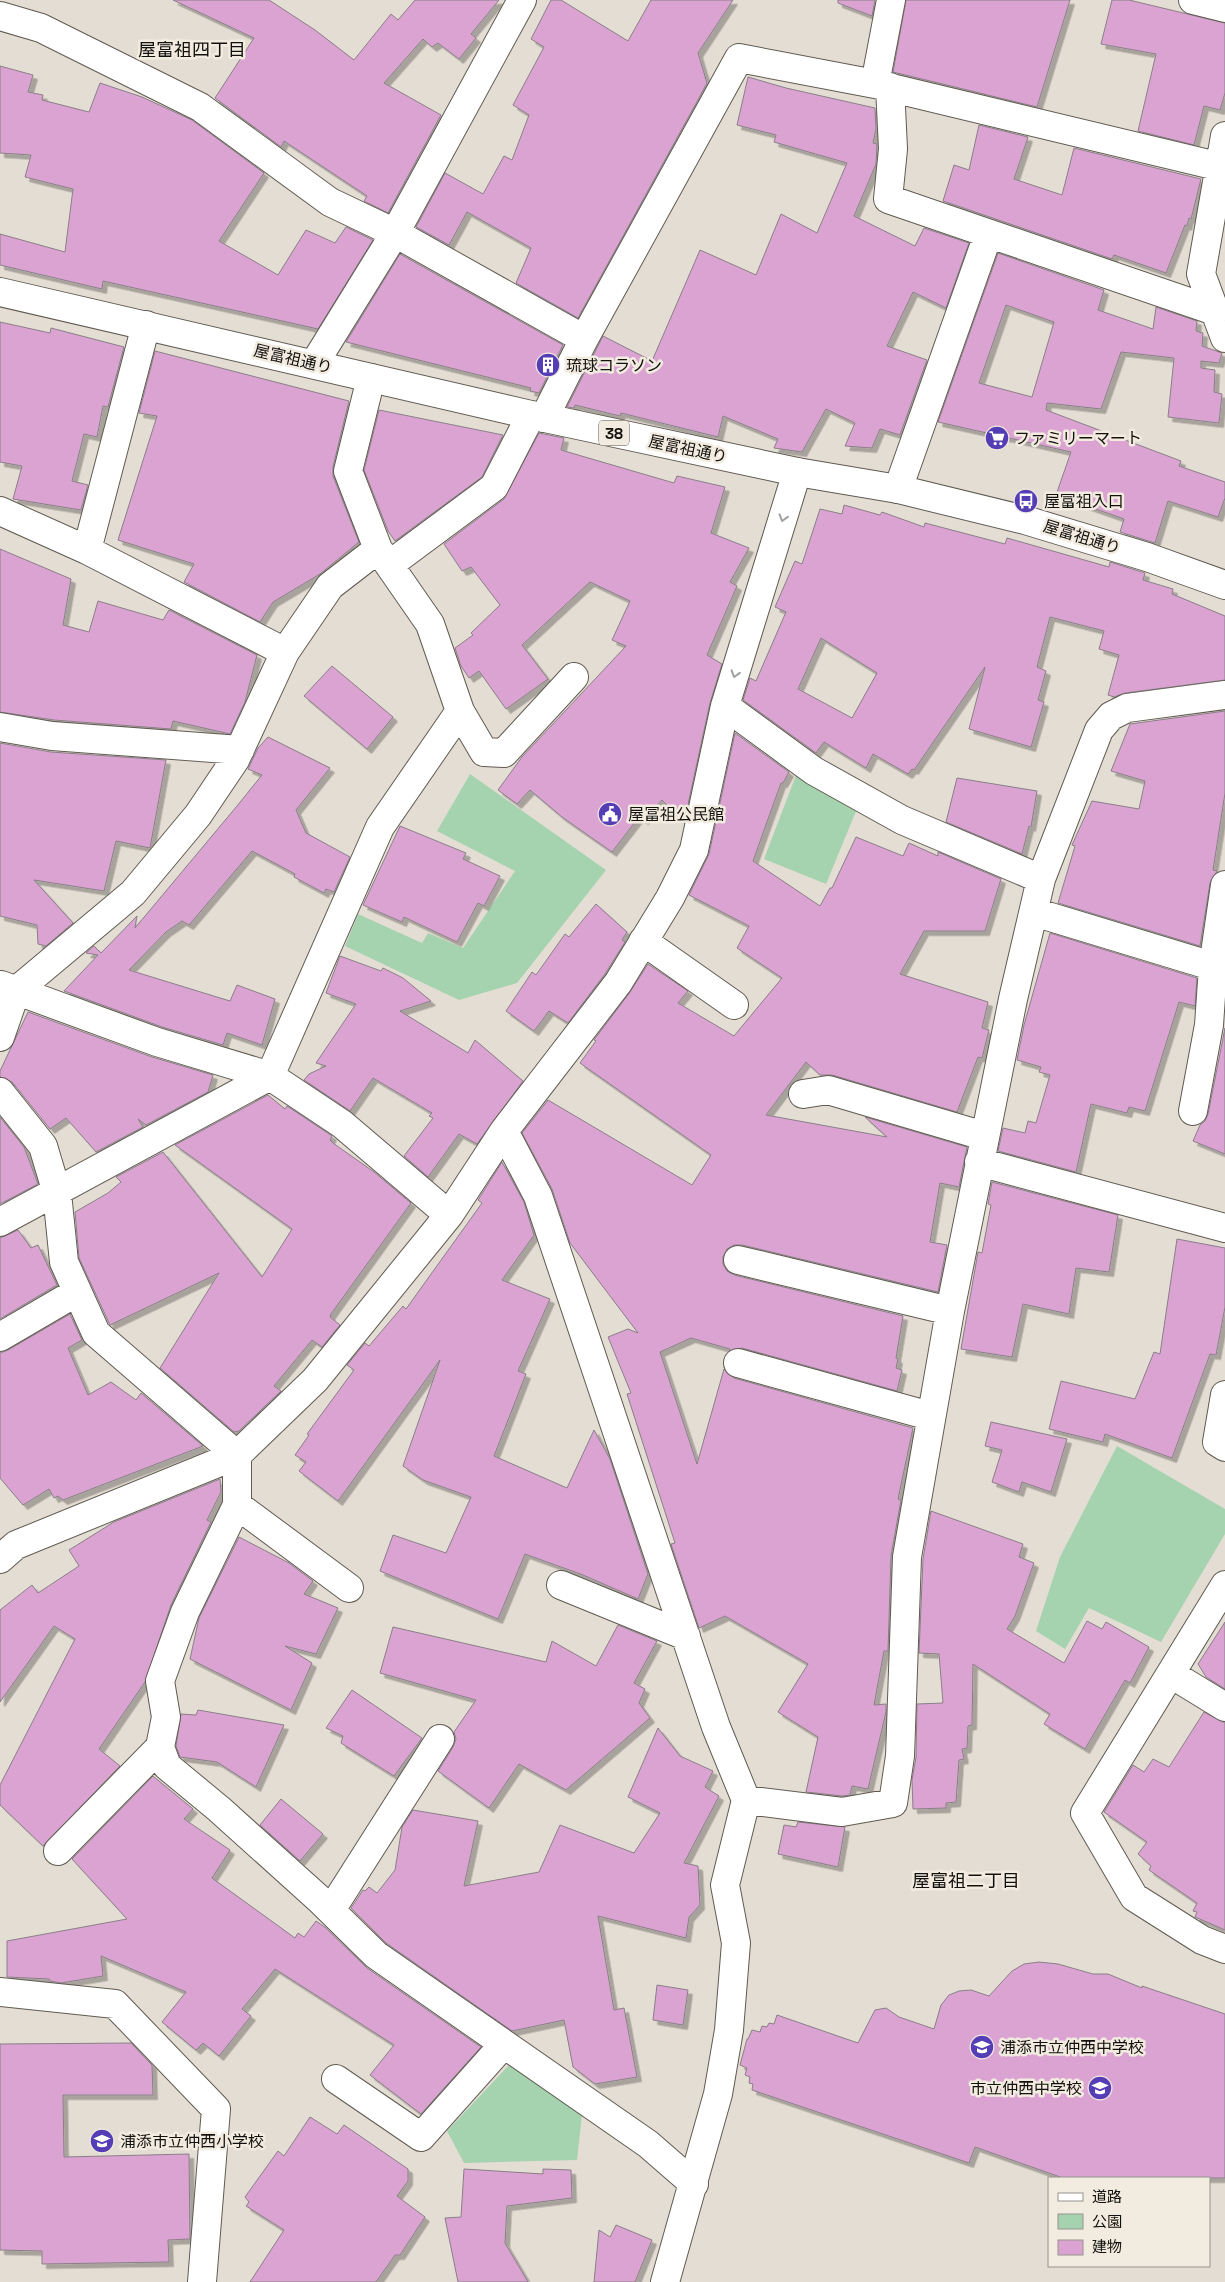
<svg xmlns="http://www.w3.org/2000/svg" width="1225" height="2282" viewBox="0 0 1225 2282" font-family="'Space Grotesk','Noto Sans JP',sans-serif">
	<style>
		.green { fill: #a6d3af }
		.building { fill: #dba3d2; stroke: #897f87; fill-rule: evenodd; filter: url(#shadow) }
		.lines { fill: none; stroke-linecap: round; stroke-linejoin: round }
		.minor-casing { stroke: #605b52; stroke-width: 30 }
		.major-casing { stroke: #605b52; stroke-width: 30 }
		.minor { stroke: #fff; stroke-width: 28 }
		.major { stroke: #fff; stroke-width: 28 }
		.oneway { stroke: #a1a09e }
		.labels { text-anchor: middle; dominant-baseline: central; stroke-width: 5; stroke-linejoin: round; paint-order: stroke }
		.shield { fill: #f1ebe0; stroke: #56524c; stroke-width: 1 }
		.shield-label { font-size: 15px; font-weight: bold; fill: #13110d }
		.street-label { font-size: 16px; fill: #13110d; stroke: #f1ebe0 }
		.poi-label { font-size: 16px; fill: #13110d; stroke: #f1ebe0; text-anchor: start }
		.neighbourhood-label { font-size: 18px; fill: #13110d; stroke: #f1ebe0 }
	</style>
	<defs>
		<filter id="shadow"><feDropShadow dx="4.5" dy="4.5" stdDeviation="0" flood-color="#0004"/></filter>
	</defs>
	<rect width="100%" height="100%" fill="#e4ddd3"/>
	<path class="green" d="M798,770L859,804L826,884L764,859Z
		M470,774L606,870L517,983L459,1000L345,946L358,914L422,943L428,933L463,948L515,871L437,831Z
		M1117,1446L1225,1509V1534L1161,1642L1089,1608L1065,1649L1036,1631L1060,1557Z
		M510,2064L582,2115L577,2160L464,2163L447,2131Z"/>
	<path class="building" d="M173,0H269L315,30L354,60L391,14L398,20L415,0H499L471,34L476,38L459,59L438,43L432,47L423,39L384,83L441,115L388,213L364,201L367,196L284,141L281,147L215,98L254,38Z
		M551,0H561L628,41L651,0H733L698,53L707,83L699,98L578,318L516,283L531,248L467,212L449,245L416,227L445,173L483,194L504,156L512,160L529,115L513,105L544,47L531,39Z
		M838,0H875L872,16L838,3Z
		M906,0H1070L1037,107L893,72Z
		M1112,0H1129L1225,23V93L1220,110L1204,106L1194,145L1138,131L1156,54L1101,44Z
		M0,66L33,75L28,92L43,95L42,100L89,112L100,83L142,97L192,120L264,173L219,241L278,275L306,230L335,243L346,227L373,240L318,329L103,281L102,289L0,265V234L65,252L73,189L25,177L31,155L0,153Z
		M748,77L786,88L875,108L876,129L873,143L877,144L876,164L854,216L915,246L924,228L969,243L946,308L913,292L887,346L927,360L900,435L880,429L872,448L845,446L855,423L826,409L802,452L774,448L778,439L723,416L718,437L621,413L620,416L575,405L574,408L567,407L603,336L652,361L700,250L756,275L781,214L817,233L847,163L774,142L776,135L737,125Z
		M979,125L1028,137L1014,179L1062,195L1074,148L1201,179L1191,219L1189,218L1187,226L1185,225L1166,273L1114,255L1112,259L943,201L954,165L969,170Z
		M998,253L1104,290L1098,310L1153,329L1156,307L1197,321L1196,331L1203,333L1202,346L1222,353L1219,363L1201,361V368L1215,370L1214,392L1222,394L1219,423L1168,417L1174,358L1121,352L1101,409L1047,403L1046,410L1181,461L1179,466L1225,482V498L1218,517L1168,501L1155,543L1120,532L1124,519L1056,495L1071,452L938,422ZM1006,305L1054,322L1032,397L979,383Z
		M400,254L563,345L539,393L530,391L531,388L346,342Z
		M0,322L50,333L51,328L124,347L108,407L103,406L97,437L84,434L72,481L88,485L81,510L13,499L22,466L0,462Z
		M155,351L349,401L333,467V476L359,542L320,574L273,602L260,622L184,582L194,564L118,540L157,416L139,413Z
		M379,410L503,435L482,477L395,541L388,531L364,470Z
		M539,433L564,438L561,450L674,483L677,476L725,487L711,533L749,548L730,582L737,586L707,655L722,664L710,703L684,823L662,800L644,820L639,817L612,852L562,817L530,790L517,804L498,790L522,757L626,646L612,640L630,601L590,582L522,645L548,679L506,709L479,671L469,678L461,666L455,648L473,635L471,633L500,605L471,567L462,571L444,544L504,499Z
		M844,505L880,515L882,512L924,527L925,523L1005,544L1007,538L1109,567L1110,562L1145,573L1143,580L1173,589L1172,594L1225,616V680L1125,693L1114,697L1108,695L1119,655L1099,649L1104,631L1050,617L1037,667L1046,671L1038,700L1044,702L1031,747L969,729L985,667L914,770L912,769L908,774L873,754L866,768L824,742L816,753L743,700L750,678L756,681L786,612L775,607L795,561L802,564L820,509L842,514ZM821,638L877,673L852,718L798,689Z
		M0,549L71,579L63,625L89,632L98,601L163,620L169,610L257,655L245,702L230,734L173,721L171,729L54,720L0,712Z
		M332,666L393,717L367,749L304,696Z
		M1225,711V793L1213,870L1217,871L1216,873L1210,883L1200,946L1058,903L1075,846L1072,845L1092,801L1139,809L1145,781L1111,771L1130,724Z
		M735,733L789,772L783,783H781L753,861L820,906L830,888H832L856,837L903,856L909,843L938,856V852L1001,879L985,931H924L900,974L988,1002L982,1028L989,1030L982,1058L978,1057L957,1112L832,1075H820L806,1062L766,1115L887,1137L865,1117L967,1147L959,1187L940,1183L930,1242L947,1245L938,1292L742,1245H734L727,1249L723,1257V1264L727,1271L734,1275L903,1316L896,1358L898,1359L896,1368L902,1370L897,1391L742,1348L729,1351L730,1349L691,1338L660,1352L697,1464L724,1369L734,1378L913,1428L898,1499L901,1500L891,1556L888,1651H884L874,1705L886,1704V1712L868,1789L852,1786L850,1795L842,1796L806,1792L818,1737L778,1712L808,1664L725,1616L699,1628L671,1544L675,1543L627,1394L631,1393L608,1337L628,1329L638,1333L570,1243L552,1189L522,1133L548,1100L692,1185L711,1155L580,1063L596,1041L594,1040L630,992L648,964L688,991L678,1003L734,1036L782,978L737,948L749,926L689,895L709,854Z
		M268,737L330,768L296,810L306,833L350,857L334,892L326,889L324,893L294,877L295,874L252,851L189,925L182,921L166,932L129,970L230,1001L237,985L275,999L262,1045L227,1033L223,1045L162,1027L64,991L98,955L86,953L94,946L101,953L137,916L135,928L237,806L262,775L248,769L258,748Z
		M0,743L51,752L166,760L150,848L116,841L104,891L34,880L73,923L46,946L38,944L37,925L0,916Z
		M957,778L1037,791L1031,827L1029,826L1022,854L946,822Z
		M400,826L466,853L463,859L500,876L484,906L478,903L457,942L404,917L402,922L363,905Z
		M596,904L627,932L622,940L625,942L605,974L568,1023L549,1011L534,1031L506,1011L532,972L536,975L565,934L569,937Z
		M1050,933L1197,978L1195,1006L1179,1002L1145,1111L1129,1107L1127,1113L1091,1104L1076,1172L998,1151L1003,1128L1025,1133L1028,1121L1036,1123L1050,1075L1039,1072L1041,1067L1017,1060L1024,1025Z
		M340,956L381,971L383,968L403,978L431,1001L400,1011L468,1053L475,1040L523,1081L477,1144L459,1134L428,1177L404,1156L433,1118L429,1116L432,1113L373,1078L350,1111L304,1080L309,1074L326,1066L316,1063L356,1004L326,993Z
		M28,1012L152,1057L213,1075L208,1092L146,1125L138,1119L143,1127L96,1152L66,1118L50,1129L12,1082L0,1077V1071Z
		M1225,1028V1154L1193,1141L1200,1125L1205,1121L1208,1114Z
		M268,1095L285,1109L287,1106L332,1136L330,1140L333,1143L374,1172L411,1203L331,1314L330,1317L340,1325L322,1347L312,1340L274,1386L281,1391L239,1431L234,1432L160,1368L219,1273L110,1325L79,1258L75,1212L108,1193L121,1182L116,1177L163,1152L262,1277L292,1229L175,1145Z
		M0,1117L24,1147L38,1184L0,1204Z
		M502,1162L524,1202L534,1235L502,1280L550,1299L518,1371L526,1374L494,1456L567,1488L594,1430L610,1459L648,1574L638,1599L583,1575L525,1554L498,1619L380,1571L393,1535L446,1553L471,1497L423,1480L403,1466L440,1360L338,1501L299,1471L306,1462L295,1455L309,1435L307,1434L354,1370L347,1365L365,1343L369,1346L403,1306L406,1309L482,1203L478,1200Z
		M992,1182L1118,1215L1109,1272L1076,1268L1069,1314L1023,1304L1012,1357L961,1349L978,1252L982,1253L991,1205L988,1204Z
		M18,1230L31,1248L38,1245L57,1285L0,1319V1238Z
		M1177,1239L1225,1248V1307L1216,1355L1210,1354L1172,1458L1105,1434L1103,1442L1049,1429L1061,1381L1135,1399L1154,1352L1160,1354Z
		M70,1314L82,1340L68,1348L88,1395L111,1382L136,1400L141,1393L203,1446L63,1500L58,1496L54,1498L49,1489L23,1505L0,1478V1353L8,1350Z
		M991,1422L1067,1439L1051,1492L1022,1482L1019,1492L992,1482L1002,1450L985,1446Z
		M220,1479L221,1492L207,1520L211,1522L171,1605L145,1682L99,1749L120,1766L43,1846L0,1805V1785L75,1639L54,1626L0,1702V1610L32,1585L38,1593L79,1566L69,1550L114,1522Z
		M931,1511L1023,1544L1019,1557L1034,1563L1015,1616L1007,1629L1064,1663L1087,1621L1102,1629L1106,1622L1149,1647L1130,1683L1125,1680L1085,1749L1044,1724L1050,1714L973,1664L972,1725L968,1726L967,1748L962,1749L964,1759L959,1760L956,1802L946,1803V1808L913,1809L912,1780L916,1757L917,1704L943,1703L939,1654L919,1653L923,1559Z
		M239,1537L289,1563L313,1581L304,1594L338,1608L316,1654L285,1646L312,1663L291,1710L190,1659L199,1618Z
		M1225,1622V1689L1206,1677L1198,1664Z
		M618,1625L657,1641L634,1683L645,1689L639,1703L650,1718L566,1790L519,1764L489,1808L438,1771L453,1747L456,1739L454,1732L476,1700L380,1673L393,1627L546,1662L552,1641L596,1666Z
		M352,1690L422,1738L394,1776L341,1743L343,1736L326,1728Z
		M198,1710L284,1725L256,1787L217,1762L180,1757L176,1746L181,1714L196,1715Z
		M1204,1712L1225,1723V1930L1195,1917L1197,1912L1193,1911L1197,1903L1149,1870L1151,1866L1138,1854L1147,1842L1104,1812L1133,1765L1144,1772L1153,1759L1169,1767Z
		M658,1728L680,1756L713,1771L705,1787L719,1796L684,1863L698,1866L700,1905L689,1917L686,1938L598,1916L614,2010L624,2008L637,2077L595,2084L573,2067L564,2020L512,2031L386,1943L351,1908L363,1890L365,1891L369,1887L377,1893L395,1870L402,1827L413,1810L478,1821L464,1886L539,1872L560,1825L634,1853L660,1813L628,1797Z
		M153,1776L193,1809L184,1819L230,1850L212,1878L295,1938L298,1933L304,1937L316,1921L326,1928L367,1968L481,2047L421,2114L370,2075L394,2045L275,1969L242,2009L251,2016L219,2056L203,2043L196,2050L162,2022L186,1992L101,1956L103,1976L61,1983L50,1981L49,1979L7,1977V1941L127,1919L72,1859Z
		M281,1799L323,1834L300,1861L260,1825Z
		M798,1822L845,1827L838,1867L778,1854L784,1825L796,1827Z
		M1039,1962L1058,1964L1093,1974H1108L1142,1988V1986L1225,2014V2178H1063L975,2147L969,2163L752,2090L753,2084L749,2083L750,2077L745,2075L747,2068L740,2065L747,2039H748L752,2030L760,2032L762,2026L767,2027L769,2023L774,2024L777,2015L858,2043L875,2010L886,2008L899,2017L934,2029L941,2005L949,1995L959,1991L971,1990L989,1996L1012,1971L1024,1964Z
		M657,1985L688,1990L683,2025L653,2020Z
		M131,2043L152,2065L153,2095H63L64,2157L189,2154L190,2239L168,2240L169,2262L42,2264V2251L0,2250V2044Z
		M310,2117L337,2134L344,2125L408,2169V2181L397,2196L425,2217L400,2255H395L376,2282H250L284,2230L246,2206L249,2202L245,2197L278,2151L284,2156Z
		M464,2169L543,2174V2169L571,2170L572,2198L507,2206L505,2243L528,2282H458L445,2218L461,2217Z
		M616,2225L652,2240L635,2282H594L599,2230L610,2237Z"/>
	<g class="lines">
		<g class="minor-casing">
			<path id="minor" d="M891,0L875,84L1225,168
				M1193,0L1225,8
				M0,16L41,28L200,107L330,202L395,233L584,339
				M890,87L893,149L888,199L1215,311
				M1225,136L1201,274L1225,338
				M314,364L395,233L522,0
				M544,418L584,339L739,58L875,84
				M898,489L988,235
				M0,511L87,550L285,652
				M87,550L146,325
				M389,565L494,487L531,415
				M725,706L814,771L902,820L1041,879
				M460,711L484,752L504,753L574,677
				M0,727L52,736L240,750
				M1034,912L1225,970
				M643,941L734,1005
				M1,985L157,1042L270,1076L342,1124L449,1215
				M0,1037L16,991L133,893L198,815L235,760L285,652L330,586L378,549
				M0,1092L43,1146L57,1193L64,1262L96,1333L237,1455V1505L185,1612L160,1681L166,1717L160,1747L167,1766L219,1809L319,1899L376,1955L648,2144L694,2184
				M803,1094L828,1090L984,1136
				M1193,1111L1209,1025L1213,967L1225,885
				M504,1131L538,1196L716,1727L746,1800L725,1885L736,1943L729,2030L718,2094L665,2282
				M979,1162L1225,1228
				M0,1222L270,1076L380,827L460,711L430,624L378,549L348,471L371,378
				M738,1260L950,1311
				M0,1337L77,1292
				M738,1363L930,1416
				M1225,1395L1217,1442L1225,1447
				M237,1505L349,1588
				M0,1559L16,1545L237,1455L315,1380L449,1215L504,1131L618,983L670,898L694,850L725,706L797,472
				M561,1585L686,1636
				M1225,1585L1085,1813L1134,1897L1202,1940L1225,1949
				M1171,1674L1225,1707
				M746,1800L842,1812L893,1803L900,1756L907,1557L950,1311L1013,999L1041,879L1099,730L1111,716L1127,708L1225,695
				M58,1851L160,1747
				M331,1910L440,1739
				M0,1992L115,2004L216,2109L202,2282
				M336,2079L421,2137L504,2044"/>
		</g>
		<g class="major-casing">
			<path id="major" d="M0,292L531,415L797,472L898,489L1025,520L1147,557L1225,585"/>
		</g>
		<use href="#minor" class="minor"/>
		<use href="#major" class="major"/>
	</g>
	<defs><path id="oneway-chevron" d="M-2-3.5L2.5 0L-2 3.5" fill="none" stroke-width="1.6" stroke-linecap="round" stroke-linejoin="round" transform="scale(1.25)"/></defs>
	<g class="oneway">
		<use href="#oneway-chevron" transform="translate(783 518) rotate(107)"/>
		<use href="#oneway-chevron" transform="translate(735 674) rotate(107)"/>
	</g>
	<defs>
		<g id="building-disc" transform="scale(1.25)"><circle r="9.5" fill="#553db5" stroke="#f1ebe0"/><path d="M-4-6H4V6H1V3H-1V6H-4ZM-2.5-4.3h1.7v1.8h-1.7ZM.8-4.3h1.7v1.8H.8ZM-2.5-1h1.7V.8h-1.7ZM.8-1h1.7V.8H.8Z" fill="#fff"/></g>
		<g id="supermarket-disc" transform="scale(1.25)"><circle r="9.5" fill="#553db5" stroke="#f1ebe0"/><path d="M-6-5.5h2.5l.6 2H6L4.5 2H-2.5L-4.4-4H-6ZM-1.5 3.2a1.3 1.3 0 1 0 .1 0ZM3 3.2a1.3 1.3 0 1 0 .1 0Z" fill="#fff"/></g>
		<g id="bus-disc" transform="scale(1.25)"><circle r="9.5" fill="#553db5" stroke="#f1ebe0"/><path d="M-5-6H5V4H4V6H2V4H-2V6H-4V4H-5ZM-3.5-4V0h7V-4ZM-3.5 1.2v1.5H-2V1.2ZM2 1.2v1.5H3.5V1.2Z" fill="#fff"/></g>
		<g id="civic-disc" transform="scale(1.25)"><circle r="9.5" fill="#553db5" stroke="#f1ebe0"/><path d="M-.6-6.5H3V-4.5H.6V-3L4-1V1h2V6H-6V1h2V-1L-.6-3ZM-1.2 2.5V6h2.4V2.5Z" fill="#fff"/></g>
		<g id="school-disc" transform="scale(1.25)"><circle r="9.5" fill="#553db5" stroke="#f1ebe0"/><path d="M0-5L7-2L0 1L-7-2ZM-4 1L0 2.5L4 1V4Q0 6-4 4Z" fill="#fff"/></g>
	</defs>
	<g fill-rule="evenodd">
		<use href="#building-disc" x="548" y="365"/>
		<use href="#supermarket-disc" x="997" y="438"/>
		<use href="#bus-disc" x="1026" y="501"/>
		<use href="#civic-disc" x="610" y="814"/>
		<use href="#school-disc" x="982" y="2047"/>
		<use href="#school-disc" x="1100" y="2088"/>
		<use href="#school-disc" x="102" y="2141"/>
	</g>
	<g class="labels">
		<rect class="shield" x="599" y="420.5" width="30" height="25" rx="4"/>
		<g class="shield-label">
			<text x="614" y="433">38</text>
		</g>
		<g class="street-label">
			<text transform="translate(293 359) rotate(13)">屋富祖通り</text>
			<text transform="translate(688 449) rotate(12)">屋富祖通り</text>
			<text transform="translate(1082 537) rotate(17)">屋富祖通り</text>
		</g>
		<g class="poi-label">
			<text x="566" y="365">琉球コラソン</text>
			<text x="1014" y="438">ファミリーマート</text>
			<text x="1044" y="501">屋富祖入口</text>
			<text x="628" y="814">屋冨祖公民館</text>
			<text x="1000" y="2047">浦添市立仲西中学校</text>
			<text x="1082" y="2088" text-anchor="end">市立仲西中学校</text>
			<text x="120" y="2141">浦添市立仲西小学校</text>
		</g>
		<g class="neighbourhood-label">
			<text x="192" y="49">屋富祖四丁目</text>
			<text x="966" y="1880">屋富祖二丁目</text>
		</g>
	</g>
	<rect x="1048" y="2177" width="162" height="90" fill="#f1ebe0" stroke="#98948c"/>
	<rect x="1058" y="2193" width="25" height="8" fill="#ffffff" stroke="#98948c"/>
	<text x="1092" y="2202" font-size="15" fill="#13110d">道路</text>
	<rect x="1058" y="2214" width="25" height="15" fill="#a6d3af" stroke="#98948c"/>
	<text x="1092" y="2227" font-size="15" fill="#13110d">公園</text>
	<rect x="1058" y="2240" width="25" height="15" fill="#dba3d2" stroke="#98948c"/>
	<text x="1092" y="2252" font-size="15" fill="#13110d">建物</text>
</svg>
